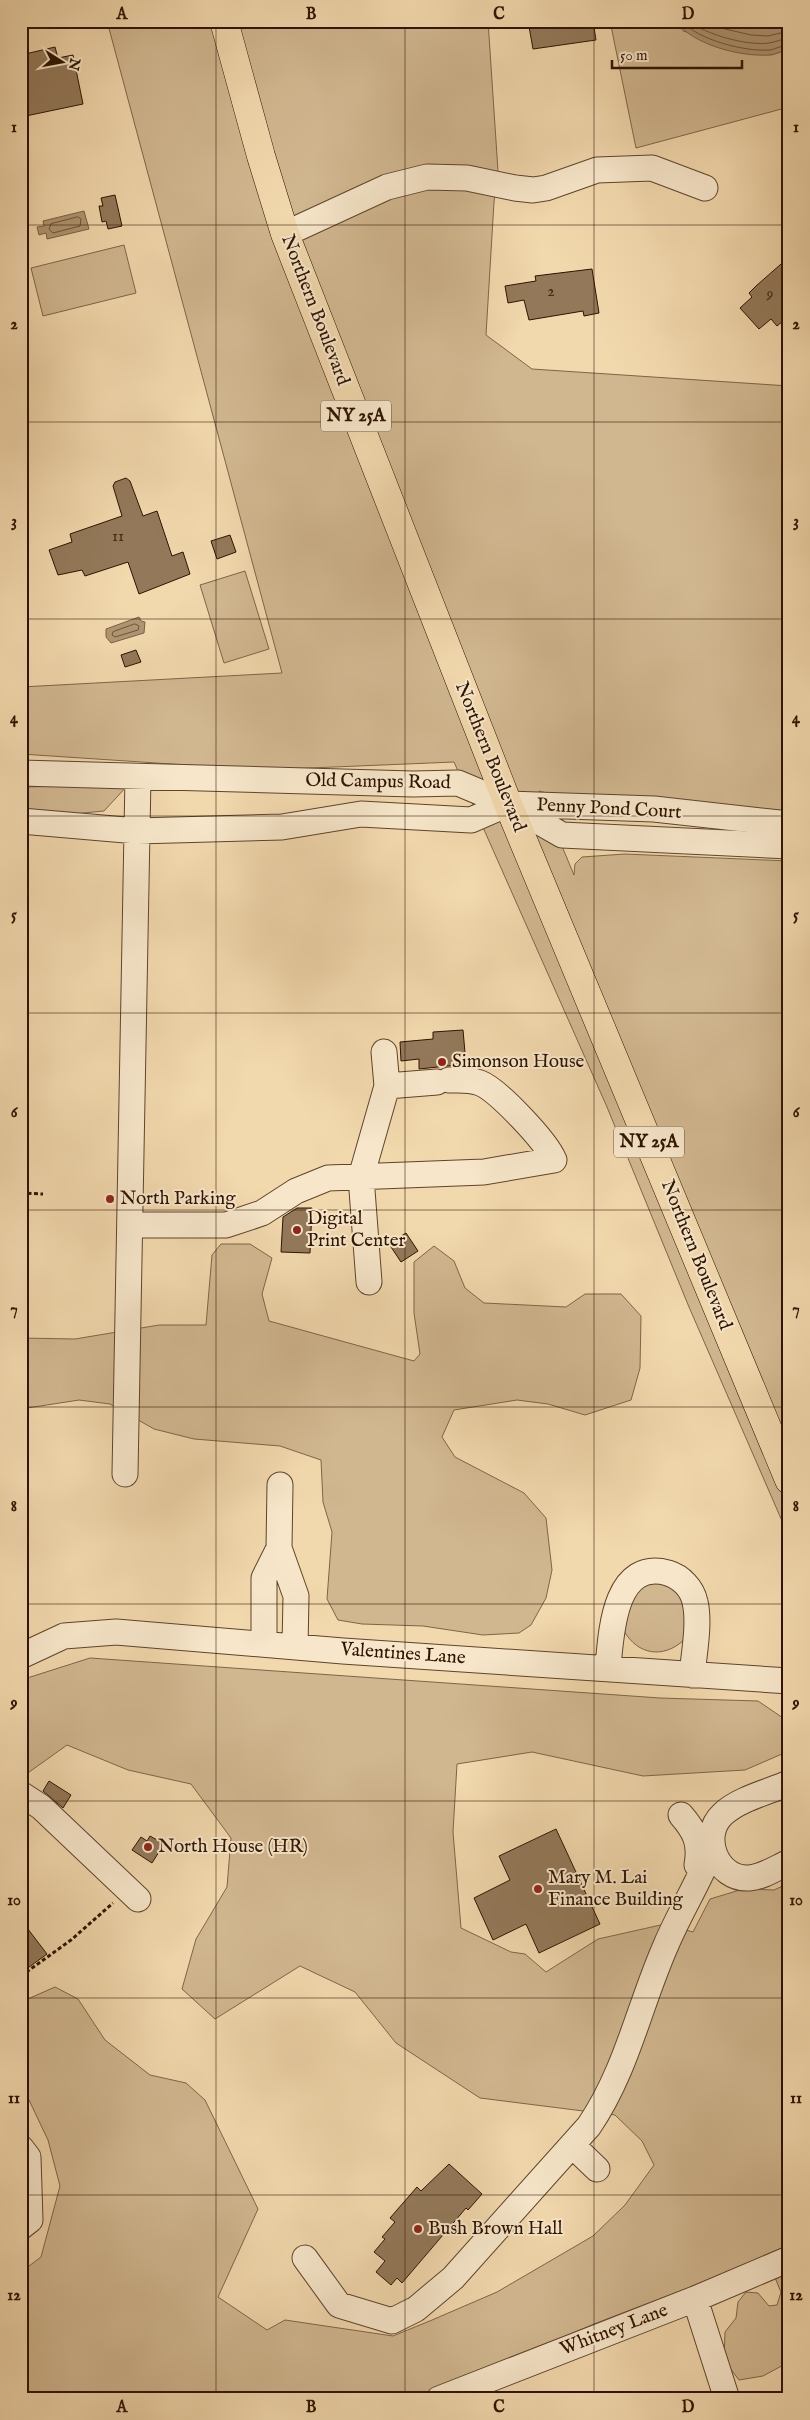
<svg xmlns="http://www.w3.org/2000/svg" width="810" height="2420" viewBox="0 0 810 2420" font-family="'IM FELL English',serif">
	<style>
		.green { fill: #d1b790; stroke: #7f6548 }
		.water { fill: #af9572; stroke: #7b6144 }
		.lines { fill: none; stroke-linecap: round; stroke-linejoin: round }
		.shore { stroke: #6e5439; stroke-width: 1 }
		.building { fill: #93795a; stroke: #2d1300 }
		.minor-casing { stroke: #5e442b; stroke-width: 27 }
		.major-casing { stroke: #2d1300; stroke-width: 29 }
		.path { stroke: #2d1300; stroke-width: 3; stroke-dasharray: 4 2.5; stroke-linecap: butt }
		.minor { stroke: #f7e6ca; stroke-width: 25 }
		.major { stroke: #f2d8ad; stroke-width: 28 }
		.grid { fill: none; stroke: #2d1300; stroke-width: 1; stroke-opacity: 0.55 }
		.poi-dot { fill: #8f2418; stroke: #f7e6ca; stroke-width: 2 }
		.labels { text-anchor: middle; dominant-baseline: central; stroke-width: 4; stroke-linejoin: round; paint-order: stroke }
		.number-label { font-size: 16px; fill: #462c16 }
		.shield { fill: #f7e6ca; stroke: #6a523d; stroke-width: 1 }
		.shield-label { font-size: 18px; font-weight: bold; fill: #2d1300 }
		.street-label { font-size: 19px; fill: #2d1300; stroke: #f7e6ca }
		.poi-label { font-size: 19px; fill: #2d1300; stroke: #f7e6ca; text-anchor: start }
		.neatline { fill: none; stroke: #2d1300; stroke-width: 2 }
		.grid-label { font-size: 16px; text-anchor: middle; font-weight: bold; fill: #2d1300 }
	</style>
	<rect width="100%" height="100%" fill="#f2d8ad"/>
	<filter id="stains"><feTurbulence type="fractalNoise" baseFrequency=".004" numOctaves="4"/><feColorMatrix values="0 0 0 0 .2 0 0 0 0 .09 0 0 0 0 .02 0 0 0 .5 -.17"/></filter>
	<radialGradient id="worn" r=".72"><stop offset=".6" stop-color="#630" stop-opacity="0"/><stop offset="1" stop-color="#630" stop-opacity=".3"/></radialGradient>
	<path class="green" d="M107,21H488L498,171L494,202L486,335L532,369L789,386V816L555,795L539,791L574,875L575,864L582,857L625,854L789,861V1537L689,1307L607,1107L454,762L262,770L21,754V687L282,673Z
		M610,21H675L683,31L771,55L789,49V107L636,148Z
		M124,245L136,293L43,316L31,268Z
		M245,571L269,649L224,663L200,585Z
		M128,785L104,811L73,814L21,810V787Z
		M221,1244H250L272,1258L262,1294L269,1321L414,1361L420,1354L414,1313V1262L434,1246L454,1261L465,1288L484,1303L566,1307L585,1294H621L641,1316L640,1368L631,1400L585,1415L548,1404L517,1400L454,1410L442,1437L455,1457L524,1493L546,1518L552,1570L546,1598L531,1625L519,1633L483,1635L423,1626L362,1624L338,1620L327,1599L332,1532L323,1502L321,1460L280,1446L194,1439L154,1429L110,1404L79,1400L21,1409V1338L75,1339L159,1325H206L212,1255Z
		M651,1583L672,1585L687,1600L684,1640C663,1659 638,1655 624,1631L632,1592Z
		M90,1658L660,1698L758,1701L789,1722V1751L745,1770L643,1776L532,1752L457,1764L453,1832L461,1928L511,1952L525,1954L546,1972L598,1939L665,1924L693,1932L710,1899L743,1889L774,1890L789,1883V2249L594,2324L436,2392L438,2399H21V2272L41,2257L60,2186L48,2140L28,2098L21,2091V2002L55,1987L78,1999L105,2040L150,2075L186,2083L205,2100L258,2209L218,2297L267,2330L285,2320L393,2336L432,2320L497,2292L593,2236L625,2205L654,2165L642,2141L615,2115L480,2098L396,2043L355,1992L300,1966L215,2019L182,1989L196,1939L227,1887L231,1838L191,1784L128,1770L67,1745L25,1775L21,1772V1680Z
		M786,2268L789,2273V2362L763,2376L739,2380L724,2360L725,2332L736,2318L738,2302L746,2292L758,2293L769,2306L777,2305L781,2292L773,2273Z"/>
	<path class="water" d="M675,21H789V49C783,51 776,54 770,55C740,57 694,45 675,21Z
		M84,211L89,229L47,239L46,233L39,235L37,227L44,226L43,221Z
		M139,617L141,621L145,622L144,633L111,643L106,637V629Z"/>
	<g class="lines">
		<path class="shore" d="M682,21C697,40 746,52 770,50C776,49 782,45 789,45
			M689,21C706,35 748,46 769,43C776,42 782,39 789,38
			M702,21L708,25L751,35L768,36L789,31
			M78,217L81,219L80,226L53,233L49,229L51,224Z
			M135,624L139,626L138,630L115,637L112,635L113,632Z"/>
	</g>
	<path class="building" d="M528,21H593L596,40L533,49Z
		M55,47L58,58L73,55L83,104L21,117V55Z
		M115,195L122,226L108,229L106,221L102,222L99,206H103L101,198Z
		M789,257V316L777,326L771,319L759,329L740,308L752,297L749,293L756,286Z
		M592,269L599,313L584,316L583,311L529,320L524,300L508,303L505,286L536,281L535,276Z
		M126,478L130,481L143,516L157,511L172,556L183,552L190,574L139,594L128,562L85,576L82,570L58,575L49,550L72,542L70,534L122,516L113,486L115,482Z
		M230,535L236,552L217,559L211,541Z
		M136,650L141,662L125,667L121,655Z
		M463,1030L466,1064L419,1069V1059L401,1061L400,1042L433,1039V1032Z
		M297,1208H312L310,1253L281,1252L283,1217Z
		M406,1233L418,1251L401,1262L389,1244Z
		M49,1781L71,1795L63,1808L43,1791Z
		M556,1829L600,1924L539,1953L526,1924L493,1940L474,1898L510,1880L499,1856Z
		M150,1836L164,1844L152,1863L132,1850L141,1837L147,1841Z
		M21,1920L47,1954L21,1973Z
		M449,2164L482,2194L468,2210L466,2208L402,2283L397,2278L391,2285L376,2272L385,2261L374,2252L385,2239L382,2237L395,2222L390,2218L417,2187L421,2191Z"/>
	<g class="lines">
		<g class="minor-casing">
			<path id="minor" d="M285,234L387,187L427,177L467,178L515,188L533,190L546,188L597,170L652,168L705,188
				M21,773L413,784L458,783L508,804
				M21,821L137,831L282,827L361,814L471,820L508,804
				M789,824L654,809L508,804L562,835L789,846
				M384,1052L387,1086
				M130,1225H226L262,1213L296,1191L328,1178L484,1172L554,1160C546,1141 498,1090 480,1083C470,1079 460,1080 449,1080
				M369,1282L361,1177L387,1086L437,1082
				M125,1474L138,777
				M280,1485L279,1548L296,1596L295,1647
				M264,1644V1578L279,1548
				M21,1656L64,1636L116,1632L343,1651L789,1681
				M608,1667C611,1634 614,1558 668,1573C681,1577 692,1588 695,1602C700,1622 694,1654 692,1675
				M789,1783C768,1792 739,1799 723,1814C699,1836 717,1880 749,1878C763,1877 776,1868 789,1862
				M21,1794L41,1807L138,1899
				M681,1815C695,1831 701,1843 697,1865
				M572,2145L597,2169
				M21,2148L28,2157L30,2220L21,2227
				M305,2258L339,2305L392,2321L416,2309L453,2278L589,2126C627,2070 639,2006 666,1945C680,1912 699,1882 712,1849
				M695,2299L727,2399
				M439,2399L695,2299L789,2259"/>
		</g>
		<g class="major-casing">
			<path id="major" d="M224,21L261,156L285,234L508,804L789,1480"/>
		</g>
		<path class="path" d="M21,1193L43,1194
			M21,1976L71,1940L113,1903"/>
		<use href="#minor" class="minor"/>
		<use href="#major" class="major"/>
	</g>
	<path class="grid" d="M216,21V2399M405,21V2399M594,21V2399M21,225H789M21,422H789M21,619H789M21,816H789M21,1013H789M21,1210H789M21,1407H789M21,1604H789M21,1801H789M21,1998H789M21,2195H789"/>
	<g class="poi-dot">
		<circle cx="442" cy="1062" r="5"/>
		<circle cx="110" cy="1199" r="5"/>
		<circle cx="297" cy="1230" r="5"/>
		<circle cx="148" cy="1847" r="5"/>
		<circle cx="538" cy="1889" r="5"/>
		<circle cx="418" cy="2229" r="5"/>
	</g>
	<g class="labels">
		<g class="number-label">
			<text x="551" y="292">2</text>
			<text x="770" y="295">9</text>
			<text x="118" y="537">11</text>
		</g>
		<g class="shield">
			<rect x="321" y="400.5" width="70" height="31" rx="4"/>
			<rect x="614" y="1126.5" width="70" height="31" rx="4"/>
		</g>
		<g class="shield-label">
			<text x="356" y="416">NY 25A</text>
			<text x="649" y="1142">NY 25A</text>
		</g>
		<g class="street-label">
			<text transform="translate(315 310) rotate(69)">Northern Boulevard</text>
			<text transform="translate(490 757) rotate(68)">Northern Boulevard</text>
			<text transform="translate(378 782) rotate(1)">Old Campus Road</text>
			<text transform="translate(609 809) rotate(3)">Penny Pond Court</text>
			<text transform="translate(696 1255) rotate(68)">Northern Boulevard</text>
			<text transform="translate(403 1654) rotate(4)">Valentines Lane</text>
			<text transform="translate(614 2330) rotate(-21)">Whitney Lane</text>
		</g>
		<g class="poi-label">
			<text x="452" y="1062">Simonson House</text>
			<text x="120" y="1199">North Parking</text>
			<text x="307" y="1219">Digital<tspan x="307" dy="22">Print Center</tspan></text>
			<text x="158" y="1847">North House (HR)</text>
			<text x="548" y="1878">Mary M. Lai<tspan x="548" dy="22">Finance Building</tspan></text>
			<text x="428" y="2229">Bush Brown Hall</text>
		</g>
	</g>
	<rect width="810" height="2420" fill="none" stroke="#f2d8ad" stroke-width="55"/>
	<g transform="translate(62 62) rotate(101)" stroke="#f7e6ca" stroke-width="4" paint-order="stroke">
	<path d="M0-4L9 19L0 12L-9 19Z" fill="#2d1300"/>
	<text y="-8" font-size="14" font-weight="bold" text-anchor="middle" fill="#2d1300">N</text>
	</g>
	<path d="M612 60v8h130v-8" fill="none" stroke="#2d1300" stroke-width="2.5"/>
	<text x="620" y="60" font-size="15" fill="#2d1300" stroke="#f7e6ca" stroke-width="4" paint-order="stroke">50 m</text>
	<rect x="28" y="28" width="754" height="2364" class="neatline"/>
	<g class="grid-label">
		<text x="122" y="19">A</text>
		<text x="311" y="19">B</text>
		<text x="499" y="19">C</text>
		<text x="688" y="19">D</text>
		<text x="14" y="132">1</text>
		<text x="796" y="132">1</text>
		<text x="14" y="329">2</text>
		<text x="796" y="329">2</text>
		<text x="14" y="526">3</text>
		<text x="796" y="526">3</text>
		<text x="14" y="723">4</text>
		<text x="796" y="723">4</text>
		<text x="14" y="920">5</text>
		<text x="796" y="920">5</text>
		<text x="14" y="1117">6</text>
		<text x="796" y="1117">6</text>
		<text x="14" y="1314">7</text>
		<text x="796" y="1314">7</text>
		<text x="14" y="1511">8</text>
		<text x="796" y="1511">8</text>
		<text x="14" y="1708">9</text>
		<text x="796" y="1708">9</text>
		<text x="14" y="1905">10</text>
		<text x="796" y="1905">10</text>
		<text x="14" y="2103">11</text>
		<text x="796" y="2103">11</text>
		<text x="14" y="2300">12</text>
		<text x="796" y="2300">12</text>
		<text x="122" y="2412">A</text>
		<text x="311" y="2412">B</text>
		<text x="499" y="2412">C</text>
		<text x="688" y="2412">D</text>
	</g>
	<rect width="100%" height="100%" filter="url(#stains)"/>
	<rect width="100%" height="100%" fill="url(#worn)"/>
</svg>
